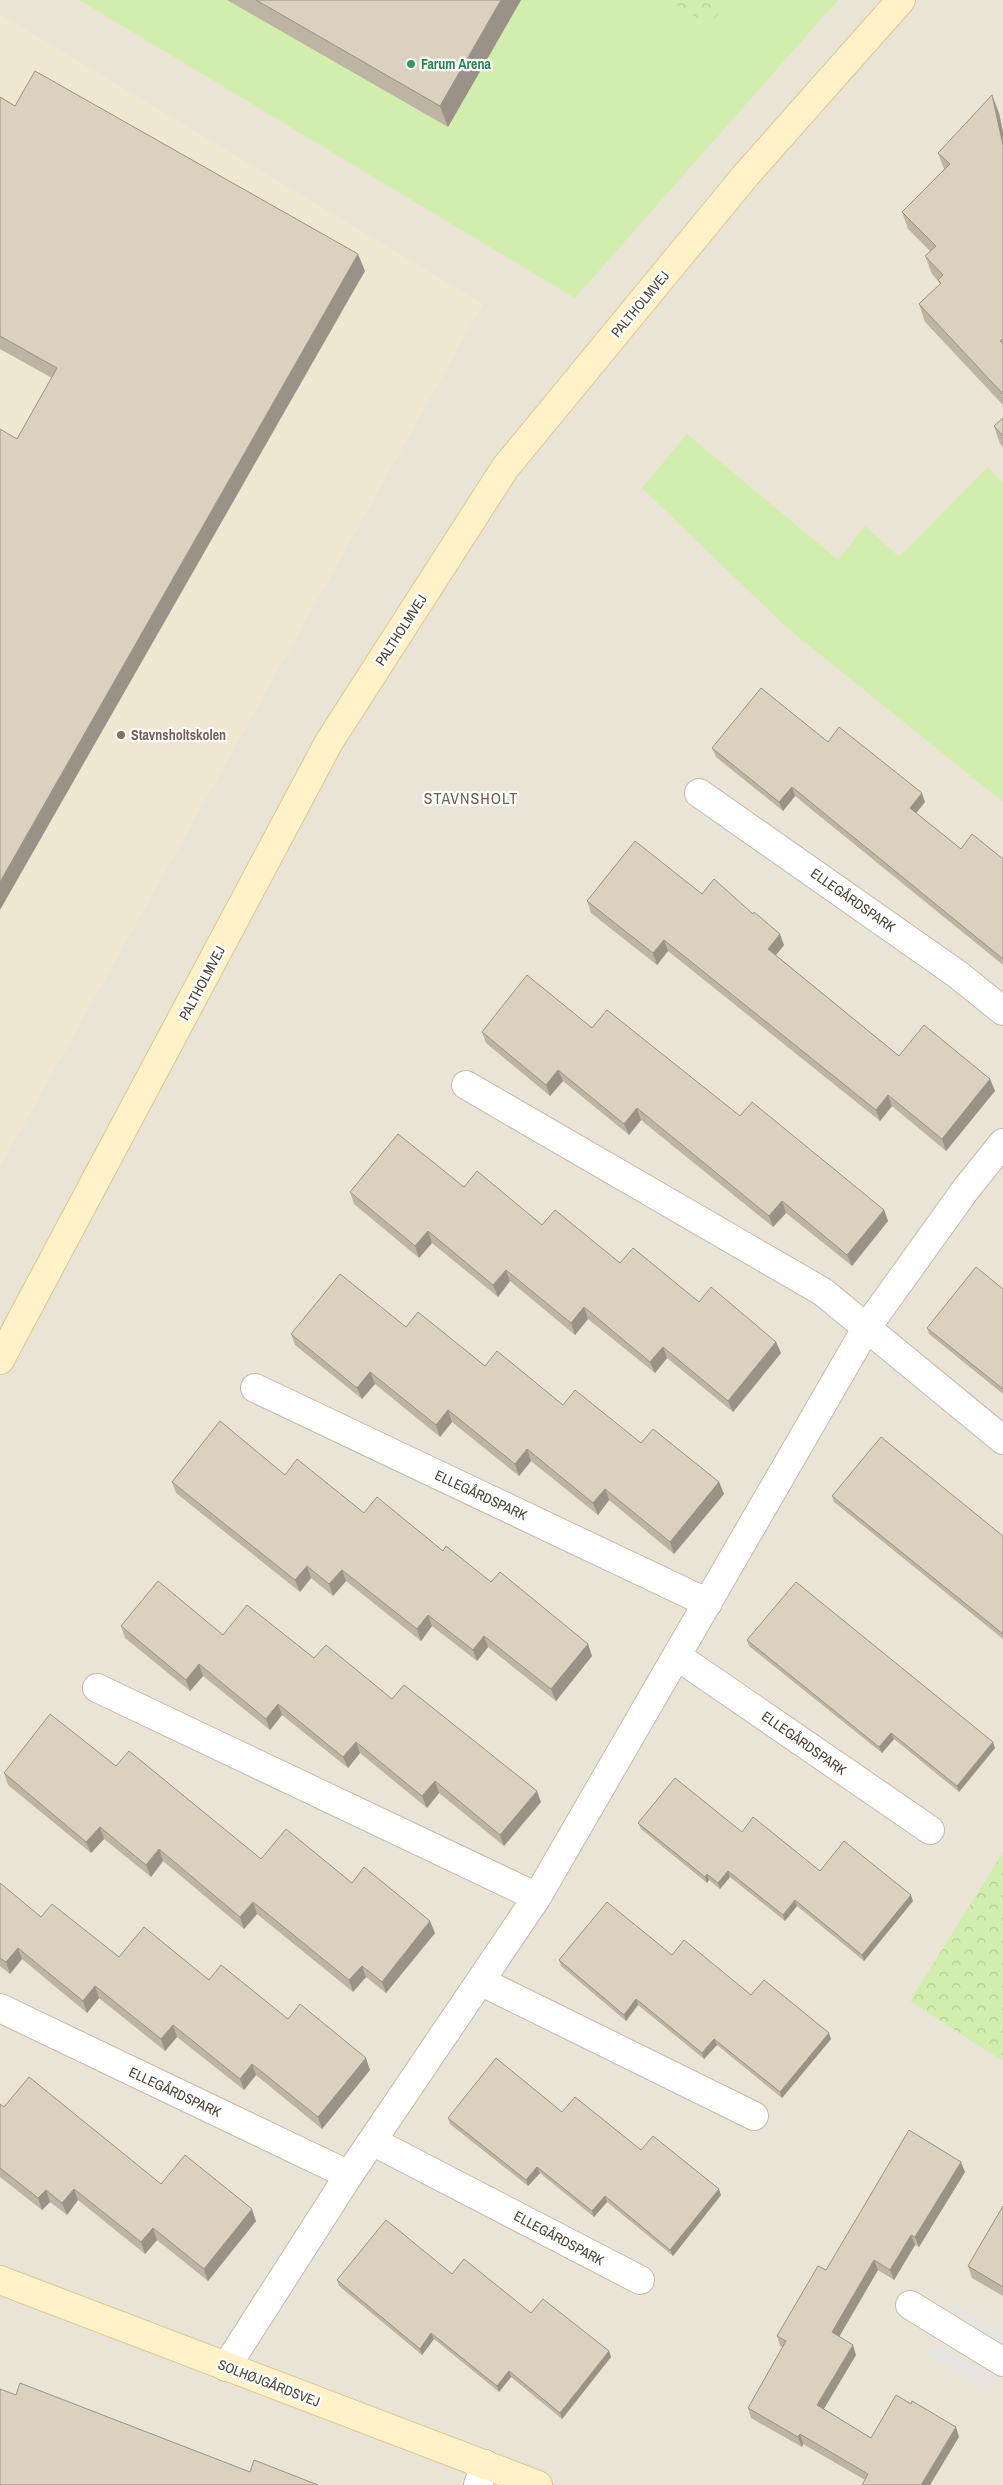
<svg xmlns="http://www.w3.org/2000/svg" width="1003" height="2485" viewBox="0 0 1003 2485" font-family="'Archivo Narrow',sans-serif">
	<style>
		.residential { fill: #eae4d6 }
		.education { fill: #f0e7d1 }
		.green { fill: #d1eead }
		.park { fill: url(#park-crowns) }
		.parking { fill: #e7e4e0 }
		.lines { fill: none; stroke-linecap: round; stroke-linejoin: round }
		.street-casing { stroke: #c3baaa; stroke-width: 30 }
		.secondary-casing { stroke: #dac793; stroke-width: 30 }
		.street { stroke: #fff; stroke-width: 28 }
		.secondary { stroke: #fff2c9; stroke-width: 28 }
		.wall { fill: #bdb4a4 }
		.shaded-wall { fill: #9a9286 }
		.building { fill: #dcd1bf; stroke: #9a9286 }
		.leisure-dot { fill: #2e9e5b; stroke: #fff; stroke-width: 2 }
		.education-dot { fill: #8d6e63; stroke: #fff; stroke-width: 2 }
		.labels { text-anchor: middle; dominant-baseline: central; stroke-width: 4.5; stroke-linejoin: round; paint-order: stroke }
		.leisure-label { font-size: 14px; font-weight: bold; fill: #27864d; stroke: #fff; text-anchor: start }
		.street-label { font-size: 14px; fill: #4a4236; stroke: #fff }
		.education-label { font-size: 14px; font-weight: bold; fill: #785e54; stroke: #fff; text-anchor: start }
		.quarter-label { font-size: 16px; letter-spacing: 1px; fill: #6e604c; stroke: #fff }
	</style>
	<defs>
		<pattern id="park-crowns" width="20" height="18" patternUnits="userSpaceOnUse" patternTransform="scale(1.25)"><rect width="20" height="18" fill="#d1eead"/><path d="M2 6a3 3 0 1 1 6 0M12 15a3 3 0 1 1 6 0" fill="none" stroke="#b5cd95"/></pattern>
	</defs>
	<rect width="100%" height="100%" fill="#f6f2e8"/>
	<path class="residential" d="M0,0H1003V2485H0Z"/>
	<path class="education" d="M0,14L483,304L0,1167Z"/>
	<path class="green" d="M79,0H838L575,298Z
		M687,434L838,560L865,526L899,557L988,467L1003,483V802L785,626L642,488Z"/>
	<path class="park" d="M669,0H732L708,25Z
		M1003,1852V2061L910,2001Z"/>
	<path class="parking" d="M953,2302L1003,2332V2348L957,2322Z
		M942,2346L996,2378L988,2390L923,2351Z"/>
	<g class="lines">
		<g class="street-casing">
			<path id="street" d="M699,793L957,974L1003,1011
				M466,1085L823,1292L1003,1440
				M255,1388L708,1603
				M677,1656L930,1830
				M97,1688L537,1897
				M480,1981L754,2116
				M0,2008L349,2175
				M372,2141L640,2280
				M910,2305L1003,2362
				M226,2367L349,2175L537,1897L867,1327L966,1189L1003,1143
				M478,2485L485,2464"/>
		</g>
		<g class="secondary-casing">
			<path id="secondary" d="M0,1360L329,742L505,468L746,175L901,0
				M0,2280L538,2485"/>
		</g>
		<use href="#street" class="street"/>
		<use href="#secondary" class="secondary"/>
	</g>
	<path class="wall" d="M227,0H521L448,127Z
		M0,97L15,106L365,271L17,439L52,378L0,349Z
		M999,113L1003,132V405L925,322L919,304L940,284L938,281L932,274L925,256L931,252L908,229L902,212L944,169L938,153Z
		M1003,418V447L1000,444L994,426Z
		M828,742L925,802L916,813L961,849L1003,859V965L795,796L783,811L716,757L712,748Z
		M702,894L784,945L776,955L899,1056L990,1079L995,1091L946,1151L892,1106L880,1121L668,951L657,965L591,913L587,901Z
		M592,1028L740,1116L884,1210L888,1221L852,1266L786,1213L773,1227L641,1120L629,1135L563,1081L550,1096L486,1043L482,1032Z
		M464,1187L699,1302L776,1342L781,1353L733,1412L667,1358L655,1373L588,1319L575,1335L510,1281L498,1297L432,1243L419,1258L354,1204L350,1192Z
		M1003,1289V1394L929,1334L927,1328Z
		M406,1327L485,1366L719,1482L724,1494L674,1554L609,1500L598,1515L531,1461L519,1476L452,1422L440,1437L375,1384L362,1399L295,1345L291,1334Z
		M285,1475L443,1551L588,1644L592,1656L556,1701L488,1647L477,1661L432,1626L421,1641L346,1581L333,1596L311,1578L300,1592L176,1493L172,1482Z
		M832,1496L1003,1536V1639L834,1502Z
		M121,1626L223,1635L314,1658L392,1699L541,1802L504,1846L439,1793L427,1808L360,1753L348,1768L282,1715L270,1730L203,1676L190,1691L125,1638Z
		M747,1640L995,1748L959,1792L894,1739L882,1753L749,1646Z
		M116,1766L261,1859L352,1883L435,1933L386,1993L366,1977L353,1992L257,1914L244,1929L163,1861L151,1877L104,1839L91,1853L8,1785L4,1773Z
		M638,1823L742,1832L820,1871L913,1901L864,1961L797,1906L785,1921L730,1877L720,1889L709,1880L707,1883L641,1829Z
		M0,1883L41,1917L119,1957L209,1980L288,2019L370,2070L322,2129L256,2075L244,2090L177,2037L165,2051L99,1998L87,2013L22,1959L10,1974L0,1966Z
		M672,1955L751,1995L831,2039L782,2098L717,2045L704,2059L638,2005L626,2021L561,1966L559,1960Z
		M0,2104L4,2107L161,2184L256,2221L208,2281L157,2240L145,2254L78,2200L67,2215L50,2202L42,2210L0,2177Z
		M448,2118L641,2150L721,2195L673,2256L607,2202L594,2217L540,2173L528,2186L450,2124Z
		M965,2172L919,2247L915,2245L894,2280L878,2270L839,2337L856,2355L824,2409L871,2438L959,2437L865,2480L803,2444L802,2447L751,2418L748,2408L783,2347L780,2346L777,2336L826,2270Z
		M1003,2206V2296L972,2278L968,2266Z
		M452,2274L609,2351L611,2357L562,2419L511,2377L499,2392L434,2339L422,2355L339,2286L337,2280Z"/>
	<path class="shaded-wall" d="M501,0H521L448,127L440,106Z
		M992,95L999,113L1003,132V145Z
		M358,254L365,271L0,910V882Z
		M792,787L795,796L783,811L779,802Z
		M922,793L925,802L913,817L910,808Z
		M780,934L784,945L772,960L768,949Z
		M664,940L668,951L657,965L653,953Z
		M558,1070L563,1081L550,1096L546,1085Z
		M990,1079L995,1091L946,1151L942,1139Z
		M888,1095L892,1106L880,1121L876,1110Z
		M637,1108L641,1120L629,1135L624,1124Z
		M782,1201L786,1213L773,1227L769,1216Z
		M884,1210L888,1221L852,1266L847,1255Z
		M428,1231L432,1243L419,1258L415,1246Z
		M506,1270L510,1281L498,1297L493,1285Z
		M584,1307L588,1319L575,1335L571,1323Z
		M776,1342L781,1353L733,1412L728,1401Z
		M663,1347L667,1358L655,1373L650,1362Z
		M370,1372L375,1384L362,1399L357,1388Z
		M448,1410L452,1422L440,1437L436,1425Z
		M527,1449L531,1461L519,1476L515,1464Z
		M719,1482L724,1494L674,1554L670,1542Z
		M605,1489L609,1500L598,1515L593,1503Z
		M307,1566L311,1578L300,1592L295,1580Z
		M342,1570L346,1581L333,1596L329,1584Z
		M428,1615L432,1626L421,1641L417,1629Z
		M484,1636L488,1647L477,1661L473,1650Z
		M588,1644L592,1656L556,1701L551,1689Z
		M199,1664L203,1676L190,1691L186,1680Z
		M278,1704L282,1715L270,1730L266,1719Z
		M891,1733L894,1739L882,1753L879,1747Z
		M356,1742L360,1753L348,1768L343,1757Z
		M993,1742L995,1748L959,1792L957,1786Z
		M435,1781L439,1793L427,1808L422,1796Z
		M537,1791L541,1802L504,1846L500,1835Z
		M100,1827L104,1839L91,1853L86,1842Z
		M159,1849L163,1861L151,1877L146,1865Z
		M728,1871L730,1877L720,1889L718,1883Z
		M707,1874L709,1880L707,1883L705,1877Z
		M911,1895L913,1901L864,1961L862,1955Z
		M795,1900L797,1906L785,1921L783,1915Z
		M253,1902L257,1914L244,1929L240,1917Z
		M430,1921L435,1933L386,1993L382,1982Z
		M18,1948L22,1959L10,1974L6,1962Z
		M362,1966L366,1977L353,1992L349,1980Z
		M95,1986L99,1998L87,2013L83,2001Z
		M636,1999L638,2005L626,2021L624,2015Z
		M173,2025L177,2037L165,2051L161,2039Z
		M829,2033L831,2039L782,2098L780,2092Z
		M714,2039L717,2045L704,2059L702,2053Z
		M366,2058L370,2070L322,2129L318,2117Z
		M252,2064L256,2075L244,2090L240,2079Z
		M961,2162L965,2172L919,2247L915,2237Z
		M537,2167L540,2173L528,2186L526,2180Z
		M74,2189L78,2200L67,2215L62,2203Z
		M719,2189L721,2195L673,2256L670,2250Z
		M46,2190L50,2202L42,2210L38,2198Z
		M605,2196L607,2202L594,2217L592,2211Z
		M252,2209L256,2221L208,2281L204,2269Z
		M153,2228L157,2240L145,2254L141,2242Z
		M911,2235L915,2245L894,2280L890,2270Z
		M874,2260L878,2270L836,2342L832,2332Z
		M431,2333L434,2339L422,2355L420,2349Z
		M853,2345L856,2355L820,2415L817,2405Z
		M609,2351L611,2357L562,2419L560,2413Z
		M509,2371L511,2377L499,2392L497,2386Z
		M956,2427L959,2437L930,2485H921Z
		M800,2434L803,2444L802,2447L798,2437Z"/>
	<path class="building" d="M256,0H501L440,106Z
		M35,71L358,254L0,882V429L17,439L57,368L0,336V97L15,106Z
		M992,95L1003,145V339L1000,341L1003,344V394L919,304L941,283L938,280L943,275L925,256L936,246L902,212L950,164L938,153Z
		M1003,418V436L994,426Z
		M761,688L828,742L839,727L922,793L910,808L961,849L972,834L1003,859V959L792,787L779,802L712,748Z
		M635,841L702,894L714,879L753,914L754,912L780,934L768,949L899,1056L924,1025L990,1079L942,1139L888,1095L876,1110L664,940L653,953L587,901Z
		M527,975L592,1028L607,1010L740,1116L752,1102L884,1210L847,1255L782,1201L769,1216L637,1108L624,1124L558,1070L546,1085L482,1032Z
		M398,1134L464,1187L477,1171L542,1225L555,1210L620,1263L633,1248L699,1302L711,1287L776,1342L728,1401L663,1347L650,1362L584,1307L571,1323L506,1270L493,1285L428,1231L415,1246L350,1192Z
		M976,1267L1003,1289V1389L927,1328Z
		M340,1274L406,1327L418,1312L485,1366L497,1351L563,1405L575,1390L641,1443L653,1429L719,1482L670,1542L605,1489L593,1503L527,1449L515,1464L448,1410L436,1425L370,1372L357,1388L291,1334Z
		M220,1421L285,1475L297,1459L364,1513L377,1497L443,1551L446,1546L491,1582L500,1572L588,1644L551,1689L484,1636L473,1650L428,1615L417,1629L342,1570L329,1584L307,1566L295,1580L172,1482Z
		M881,1437L1003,1536V1634L832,1496Z
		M158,1581L223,1635L247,1605L314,1658L326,1645L392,1699L404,1685L537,1791L500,1835L435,1781L422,1796L356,1742L343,1757L278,1704L266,1719L199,1664L186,1680L121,1626Z
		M796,1582L993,1742L957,1786L891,1733L879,1747L747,1640Z
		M50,1714L116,1766L129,1751L261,1859L286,1829L352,1883L364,1867L430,1921L382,1982L362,1966L349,1980L253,1902L240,1917L159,1849L146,1865L100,1827L86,1842L4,1773Z
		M675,1778L742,1832L753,1817L820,1871L844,1841L911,1895L862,1955L795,1900L783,1915L728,1871L718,1883L707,1874L705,1877L638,1823Z
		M0,1883L41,1917L52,1904L119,1957L144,1927L209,1980L221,1965L288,2019L300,2004L366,2058L318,2117L252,2064L240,2079L173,2025L161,2039L95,1986L83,2001L18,1948L6,1962L0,1958Z
		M607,1902L672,1955L684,1940L751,1995L764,1980L829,2033L780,2092L714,2039L702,2053L636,1999L624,2015L559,1960Z
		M496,2058L562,2112L575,2097L641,2150L653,2136L719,2189L670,2250L605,2196L592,2211L537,2167L526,2180L448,2118Z
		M29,2077L161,2184L185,2155L252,2209L204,2269L153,2228L141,2242L74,2189L62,2203L46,2190L38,2198L0,2168V2104L4,2107Z
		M909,2130L961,2162L915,2237L911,2235L890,2270L874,2260L832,2332L853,2345L817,2405L871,2438L896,2395L911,2404L912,2401L956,2427L921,2485H862L868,2474L800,2434L798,2437L748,2408L786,2341L777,2336L818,2266L826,2270Z
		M1003,2206V2287L968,2266Z
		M386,2220L452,2274L464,2259L531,2313L543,2299L609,2351L560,2413L509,2371L497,2386L431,2333L420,2349L337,2280Z
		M20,2383L250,2472L254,2460L318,2485H0V2389L16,2395Z"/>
	<circle class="leisure-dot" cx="411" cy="64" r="5"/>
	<circle class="education-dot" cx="121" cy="735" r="5"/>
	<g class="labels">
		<g class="leisure-label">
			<text x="421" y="64">Farum Arena</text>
		</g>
		<g class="street-label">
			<text transform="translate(640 304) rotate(-50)">PALTHOLMVEJ</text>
			<text transform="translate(401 630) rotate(-57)">PALTHOLMVEJ</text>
			<text transform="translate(853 900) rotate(35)">ELLEGÅRDSPARK</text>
			<text transform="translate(202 983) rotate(-62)">PALTHOLMVEJ</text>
			<text transform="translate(481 1495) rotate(25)">ELLEGÅRDSPARK</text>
			<text transform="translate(804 1743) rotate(35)">ELLEGÅRDSPARK</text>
			<text transform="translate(175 2092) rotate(25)">ELLEGÅRDSPARK</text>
			<text transform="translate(559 2238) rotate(28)">ELLEGÅRDSPARK</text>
			<text transform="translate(269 2383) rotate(21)">SOLHØJGÅRDSVEJ</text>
		</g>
		<g class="education-label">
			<text x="131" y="735">Stavnsholtskolen</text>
		</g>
		<g class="quarter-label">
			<text x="471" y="798">STAVNSHOLT</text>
		</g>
	</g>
</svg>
